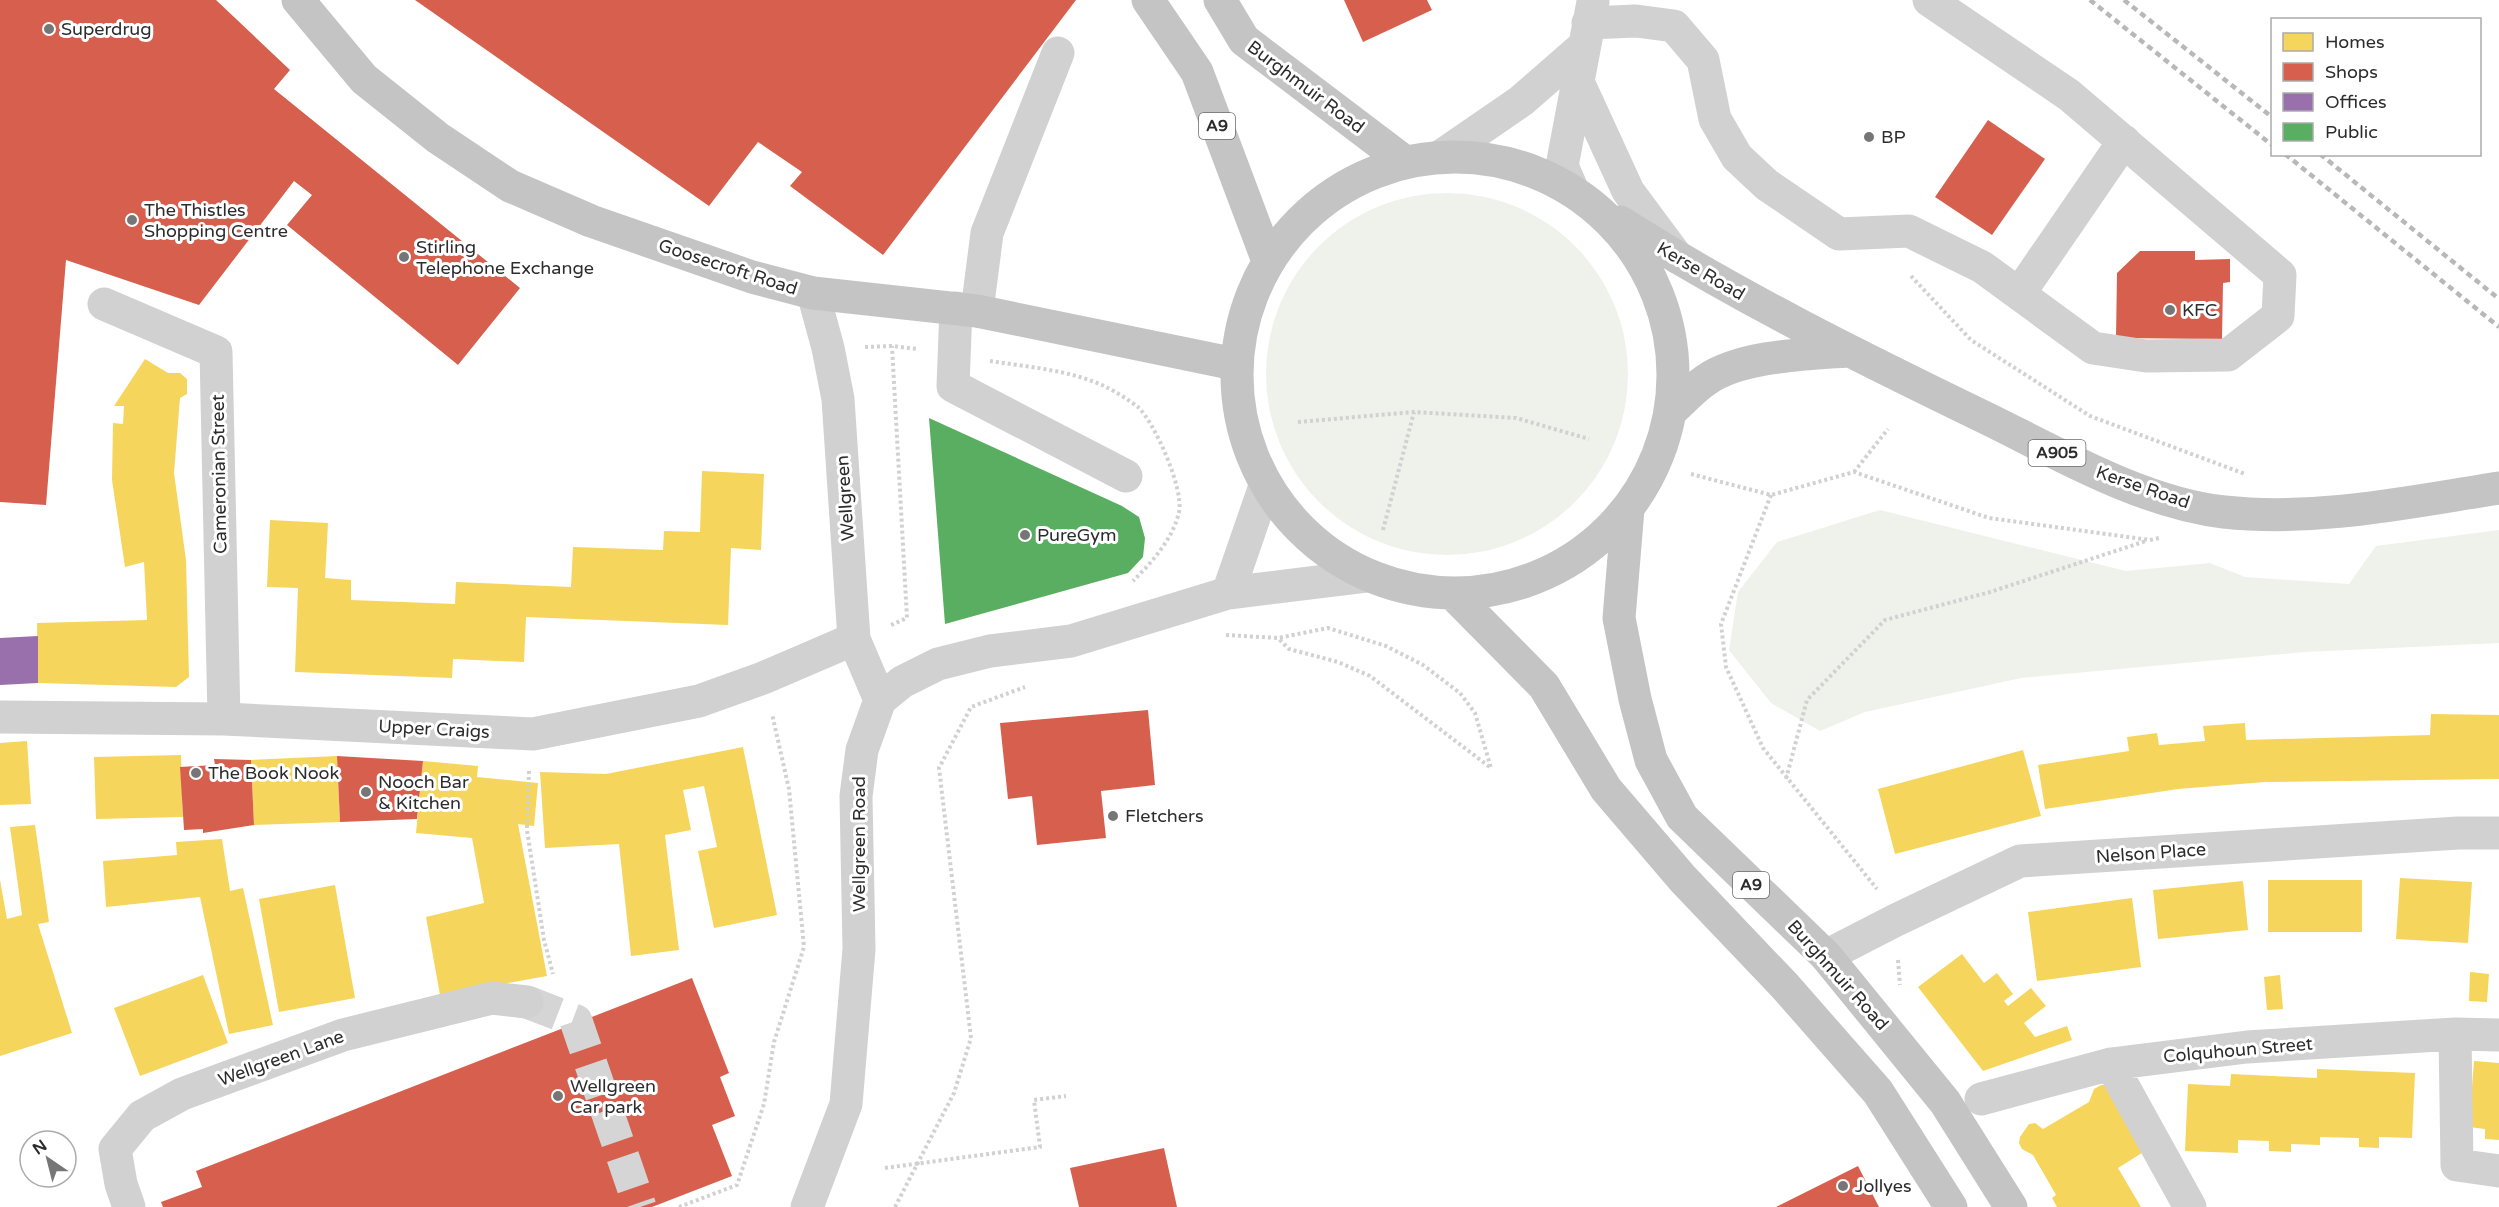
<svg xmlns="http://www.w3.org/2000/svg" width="2499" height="1207" viewBox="0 0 2499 1207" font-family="'Varela Round',sans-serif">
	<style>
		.green { fill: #eff2eb }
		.homes { fill: #f6d55c }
		.shops { fill: #d6604d }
		.offices { fill: #9970ab }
		.public { fill: #5aae61 }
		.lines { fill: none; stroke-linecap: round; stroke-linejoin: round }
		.minor-tunnel { stroke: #d5d5d5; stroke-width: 33; stroke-dasharray: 33 16; stroke-linecap: butt }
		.path { stroke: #d1d1d1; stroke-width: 4; stroke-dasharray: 3 3; stroke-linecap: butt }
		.minor { stroke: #d1d1d1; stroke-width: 33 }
		.major { stroke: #c4c4c4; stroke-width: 33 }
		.rail { stroke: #b8b8b8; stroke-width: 4.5; stroke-dasharray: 6 4.5; stroke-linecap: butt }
		.poi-dot { fill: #767676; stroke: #fff; stroke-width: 2 }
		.labels { text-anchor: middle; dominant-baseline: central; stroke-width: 6; stroke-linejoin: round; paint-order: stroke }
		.shield { fill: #fff; stroke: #6b6b6b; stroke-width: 1.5 }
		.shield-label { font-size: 16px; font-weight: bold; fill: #2c2c2c }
		.poi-label { font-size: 18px; fill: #2c2c2c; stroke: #fff; text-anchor: start }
		.street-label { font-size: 18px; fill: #2c2c2c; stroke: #fff }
	</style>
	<rect width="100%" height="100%" fill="#fff"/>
	<path class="green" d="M1266 374a181 181 0 1 1 362 0a181 181 0 1 1-362 0Z
		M1880,510L2126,571L2210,563L2245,577L2349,584L2376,546L2499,530V643L2305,652L2021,678L1865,712L1820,731L1771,703L1729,650L1738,592L1777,542Z"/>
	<path class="homes" d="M145,359L168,373H180L187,379V394L180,398L174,473L186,560L189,677L176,687L38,683L37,623L147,620L144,562L125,567L112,480L113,423L123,424L124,406H114Z
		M702,471L764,474L761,550L731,548L728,625L526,617L524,662L453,659L452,678L295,672L298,588L267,587L270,520L328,523L325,578L351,580V600L455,604L456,582L571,587L573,547L663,550L664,531L700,532Z
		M2431,714L2499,715V779L2265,782L2178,789L2045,809L2038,765L2129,751L2127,737L2157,733L2159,745L2205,741L2203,726L2245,723L2246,740L2430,735Z
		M27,741L31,804L0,805V743Z
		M743,747L777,915L714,928L698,851L717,847L704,786L683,790L691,830L665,835L679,950L631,956L619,844L545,848L540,772L606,774Z
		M2023,750L2041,816L1895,854L1878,789Z
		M181,755L183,817L96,819L94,757Z
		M337,756L340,822L254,825L251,760Z
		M423,761L478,766L477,777L538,783L534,826L518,824L547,976L440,995L426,917L484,903L472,838L416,833Z
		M35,825L49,922L38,924L72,1033L0,1056V880L7,919L22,915L10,827Z
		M222,839L230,891L243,888L273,1025L229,1034L200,897L106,907L103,861L177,855L176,842Z
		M2400,878L2472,882L2468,943L2396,939Z
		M2268,880H2362V932H2268Z
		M2243,881L2248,930L2158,939L2153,890Z
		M335,885L355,998L279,1012L259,899Z
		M2132,898L2141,967L2037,981L2028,912Z
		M1962,954L1984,983L1997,973L2013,994L2004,1001L2008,1006L2031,988L2046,1006L2024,1023L2035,1037L2067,1026L2072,1040L1983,1071L1918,987Z
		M2470,972L2489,974L2487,1002L2469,1001Z
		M203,975L228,1043L140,1076L114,1008Z
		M2280,975L2283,1009L2267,1010L2264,977Z
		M2474,1061L2499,1063V1140L2485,1139V1129L2469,1127Z
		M2317,1069L2415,1073L2412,1138L2379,1137V1148L2359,1147V1138L2320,1137V1145L2291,1144V1152L2269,1151V1141L2238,1140V1153L2185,1151L2188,1084L2230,1086L2231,1074L2317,1078Z
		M2101,1085H2108L2145,1151L2118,1168L2141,1207H2057L2052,1198L2056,1195L2033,1155L2022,1149L2019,1143L2020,1137L2029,1124L2035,1123L2043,1129L2089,1102L2094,1089Z"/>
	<path class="shops" d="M0,0H216L290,70L274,89L520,288L458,365L287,225L312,195L294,181L199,305L66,260L46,505L0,502Z
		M415,0H1076L883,255L790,186L802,172L758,142L709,206Z
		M1344,0H1427L1432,10L1363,42Z
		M1988,120L2045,159L1992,235L1935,197Z
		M2140,251H2195V260L2230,259V282L2223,283L2222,339L2116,338L2117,273Z
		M1148,710L1155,785L1101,791L1106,838L1037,845L1032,796L1008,799L1000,723Z
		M337,756L423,761L417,819L340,822Z
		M214,759L251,760L254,825L203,833V829L184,830L180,767L215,765Z
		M692,978L729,1073L720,1077L735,1116L712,1125L732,1176L652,1207H163L161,1202L202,1187L196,1171Z
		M1164,1148L1177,1207H1079L1070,1168Z
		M1858,1166L1879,1207H1776Z"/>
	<path class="offices" d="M38,636V683L0,685V638Z"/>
	<path class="public" d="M929,418L1122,506L1139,517L1145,538L1143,557L1128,573L945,624Z"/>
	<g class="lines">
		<path class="minor-tunnel" d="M527,1002L576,1021L640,1207"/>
		<path class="path" d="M1911,276L1971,340L2090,416L2245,474
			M865,347L892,346L917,349
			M990,361C1028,367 1071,370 1106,387C1116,392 1129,400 1138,407C1155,423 1184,489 1179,512C1173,539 1152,562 1133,581
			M1298,422L1414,412L1516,418L1589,439
			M1854,472L1888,429
			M1691,474L1771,495L1854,472L1989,518L2150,540L2159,538
			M1771,495L1721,624L1726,667L1763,748L1877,889
			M1383,530L1414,412
			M891,625L907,618L892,346
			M1226,635L1278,638L1328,628L1386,646L1423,665L1460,693L1475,713L1491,768L1370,676L1338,662L1289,649L1278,638
			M529,771L527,830L544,940L553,974
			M1786,779L1807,700L1885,620L1990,592L2146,541
			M1898,960L1900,985
			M885,1168L1040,1147L1034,1100L1066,1096
			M679,1207L737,1185L764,1104L774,1042L804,947L789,789L772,714
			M895,1207L954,1093L971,1038L939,768L971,707L1025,687"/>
		<path class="minor" d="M1588,23L1636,21L1674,26L1703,60L1715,119L1737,157L1767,185L1839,234L1909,231L1982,267L2093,348L2146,356L2228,355L2278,316L2280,275L2069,95L1929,0
			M1578,82L1628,191L1677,257
			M1441,156L1521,101L1583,47
			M1573,191L1562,166L1593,2
			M813,293L828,348L838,399L854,639L880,700
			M2019,294L2124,141
			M104,304L216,352L224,719
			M956,308L953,386L1126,476
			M977,311L987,233L1058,53
			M1228,593L1265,486
			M0,717L224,719L533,734L699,701L763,678L854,639
			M1826,956L1896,920L2020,861L2458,833H2499
			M2455,1034L2457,1165L2499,1171
			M2111,1064L2190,1207
			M1981,1099L2111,1064L2247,1047L2455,1034L2499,1035
			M129,1207L121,1184L115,1149L142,1116L182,1094L343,1035L492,998L527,1002
			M807,1207L846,1104L859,949L856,796L862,750L880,700L902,682L938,664L990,651L1071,641L1228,593L1366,576"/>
		<path class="major" d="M298,0L364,79L438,138L510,186L591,221L752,277L813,293L977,311L1235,364
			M1148,0L1197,72L1268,261
			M1220,0L1244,40L1405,162
			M1237 375a218 218 0 1 1 436 0a218 218 0 1 1-436 0Z
			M1620,222C1738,297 1864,359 1990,420C2061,455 2144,503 2224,512C2316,522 2408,502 2499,488
			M1671,411C1682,401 1694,388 1706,380C1740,356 1806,354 1847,351
			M1628,509L1619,618L1635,699L1651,760L1682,817L1826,956L1945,1102L2011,1207
			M1454,595L1544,686L1606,789L1683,879L1784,985L1878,1092L1951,1207"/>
		<path class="rail" d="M2090,0L2272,145
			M2124,0L2272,117
			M2285,154L2499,327
			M2320,154L2499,299"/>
	</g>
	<g class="poi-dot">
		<circle cx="49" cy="29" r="6"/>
		<circle cx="1869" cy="137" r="6"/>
		<circle cx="132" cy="220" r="6"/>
		<circle cx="404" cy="257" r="6"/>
		<circle cx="2170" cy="310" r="6"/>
		<circle cx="1025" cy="535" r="6"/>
		<circle cx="196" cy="773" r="6"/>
		<circle cx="366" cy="792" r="6"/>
		<circle cx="1113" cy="816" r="6"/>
		<circle cx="558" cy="1096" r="6"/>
		<circle cx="1843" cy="1186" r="6"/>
	</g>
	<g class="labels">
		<g class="shield">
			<rect x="1199" y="113" width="36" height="26" rx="4.5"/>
			<rect x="2028.5" y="440" width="57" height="26" rx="4.5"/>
			<rect x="1733" y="872" width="36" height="26" rx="4.5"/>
		</g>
		<g class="shield-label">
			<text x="1217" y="126">A9</text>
			<text x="2057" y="453">A905</text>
			<text x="1751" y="885">A9</text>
		</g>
		<g class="poi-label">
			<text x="61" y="29">Superdrug</text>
			<text x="1881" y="137">BP</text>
			<text x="144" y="210">The Thistles<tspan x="144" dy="21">Shopping Centre</tspan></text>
			<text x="416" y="247">Stirling<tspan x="416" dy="21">Telephone Exchange</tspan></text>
			<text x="2182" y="310">KFC</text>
			<text x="1037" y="535">PureGym</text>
			<text x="208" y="773">The Book Nook</text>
			<text x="378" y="782">Nooch Bar<tspan x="378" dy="21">&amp; Kitchen</tspan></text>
			<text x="1125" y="816">Fletchers</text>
			<text x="570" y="1086">Wellgreen<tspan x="570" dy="21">Car park</tspan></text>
			<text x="1855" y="1186">Jollyes</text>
		</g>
		<g class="street-label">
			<text transform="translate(1306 87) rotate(37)">Burghmuir Road</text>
			<text transform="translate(728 267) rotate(18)">Goosecroft Road</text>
			<text transform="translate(1701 271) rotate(30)">Kerse Road</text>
			<text transform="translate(219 474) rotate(-91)">Cameronian Street</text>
			<text transform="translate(2143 487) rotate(19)">Kerse Road</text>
			<text transform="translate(845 498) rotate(-94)">Wellgreen</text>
			<text transform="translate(434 729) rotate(3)">Upper Craigs</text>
			<text transform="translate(859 844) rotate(-90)">Wellgreen Road</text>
			<text transform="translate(2151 853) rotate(-4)">Nelson Place</text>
			<text transform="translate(1838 975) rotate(48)">Burghmuir Road</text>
			<text transform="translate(2238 1050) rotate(-5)">Colquhoun Street</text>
			<text transform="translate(281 1058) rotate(-20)">Wellgreen Lane</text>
		</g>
	</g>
	<rect x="2271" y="18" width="210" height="138" fill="#ffffff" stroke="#ababab" stroke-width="1.5"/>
	<rect x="2283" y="33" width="30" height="18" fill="#f6d55c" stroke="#ababab" stroke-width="1.5"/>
	<text x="2325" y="48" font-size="18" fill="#2c2c2c">Homes</text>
	<rect x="2283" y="63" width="30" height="18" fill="#d6604d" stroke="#ababab" stroke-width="1.5"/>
	<text x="2325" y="78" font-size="18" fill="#2c2c2c">Shops</text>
	<rect x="2283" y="93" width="30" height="18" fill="#9970ab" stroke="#ababab" stroke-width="1.5"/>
	<text x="2325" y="108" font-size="18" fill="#2c2c2c">Offices</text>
	<rect x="2283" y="123" width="30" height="18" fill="#5aae61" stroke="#ababab" stroke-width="1.5"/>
	<text x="2325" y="138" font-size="18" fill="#2c2c2c">Public</text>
	<g transform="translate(48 1159) rotate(325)"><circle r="28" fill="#ffffff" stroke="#ababab" stroke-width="1.5"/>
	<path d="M0-4.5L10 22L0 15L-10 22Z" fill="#767676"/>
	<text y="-9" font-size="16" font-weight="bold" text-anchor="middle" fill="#2c2c2c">N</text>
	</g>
</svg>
